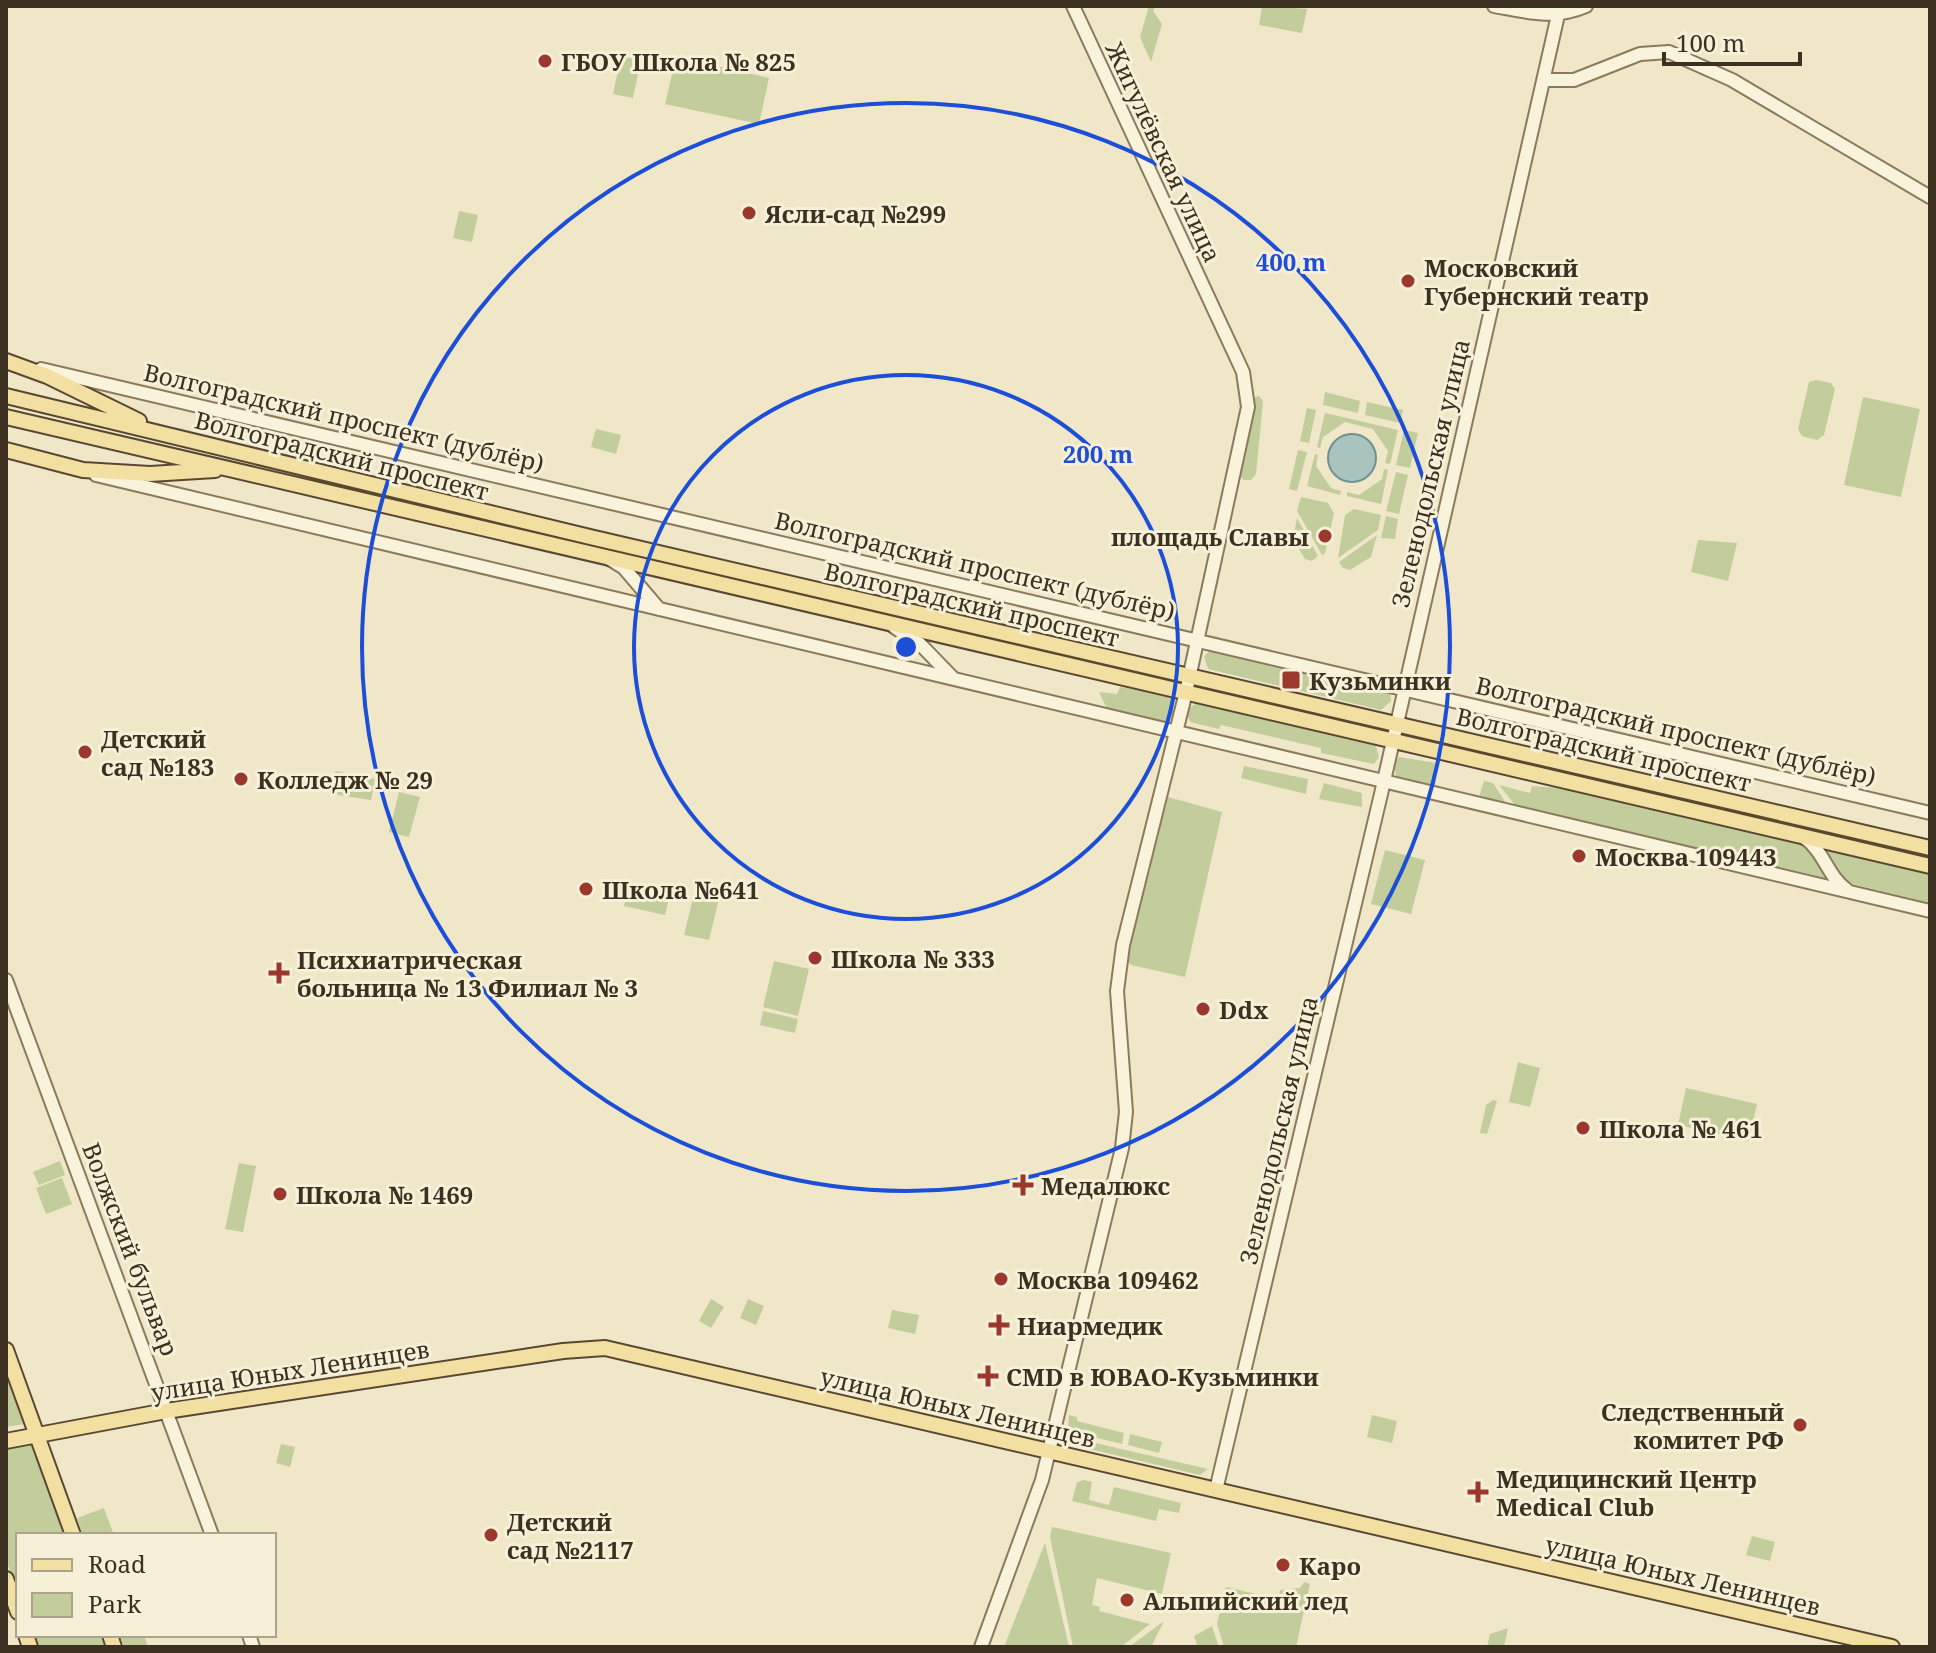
<svg xmlns="http://www.w3.org/2000/svg" width="1936" height="1653" viewBox="0 0 1936 1653" font-family="'Noto Serif',serif">
	<style>
		.green { fill: #c3cd9c }
		.water { fill: #a9c3be; stroke: #6f928d; stroke-width: 2 }
		.lines { fill: none; stroke-linecap: round; stroke-linejoin: round }
		.minor-casing { stroke: #8b7a5d; stroke-width: 16 }
		.major-casing { stroke: #594831; stroke-width: 18 }
		.minor { stroke: #f9f3dc; stroke-width: 12 }
		.major { stroke: #f1e0a1; stroke-width: 14 }
		.ring { fill: none; stroke: #1d4ed8; stroke-width: 4 }
		.poi-dot { fill: #9b372d; stroke: #f6f0d8; stroke-width: 3 }
		.labels { text-anchor: middle; dominant-baseline: central; stroke-width: 6; stroke-linejoin: round; paint-order: stroke }
		.poi-label { font-size: 24px; font-weight: bold; fill: #3c3020; stroke: #f6f0d8; text-anchor: start }
		.street-label { font-size: 24px; fill: #3c3020; stroke: #f6f0d8 }
		.centre { fill: #1d4ed8; stroke: #f6f0d8; stroke-width: 4 }
		.ring-label { font-size: 24px; text-anchor: middle; font-weight: bold; fill: #1d4ed8; stroke: #f6f0d8; stroke-width: 6; stroke-linejoin: round; paint-order: stroke }
	</style>
	<rect width="100%" height="100%" fill="#efe7c8"/>
	<path class="green" d="M1149,6H1155L1153,11L1162,24L1151,62L1140,37Z
		M1262,6L1307,9L1302,33L1259,25Z
		M621,56L641,60L633,98L613,94Z
		M676,57L769,78L759,124L665,104Z
		M459,211L478,215L472,242L453,238Z
		M1816,380L1831,383L1835,389L1824,435L1817,440L1802,436L1798,429L1809,382Z
		M1325,392L1360,401L1358,413L1323,405Z
		M1259,396L1263,401L1256,474L1251,480H1244L1238,474L1253,398Z
		M1863,397L1920,409L1901,497L1844,485Z
		M1367,402L1403,410L1400,423L1365,415Z
		M1307,408L1316,410L1309,443L1300,441Z
		M1325,413L1398,430L1390,464L1385,463L1388,451L1373,429L1345,422L1323,437L1320,448L1317,447Z
		M596,429L621,435L616,454L591,447Z
		M1404,430L1418,433L1410,468L1396,465Z
		M1298,450L1307,452L1297,491L1289,489Z
		M1315,454L1318,455L1316,466L1331,488L1341,491L1340,495L1307,486Z
		M1384,469L1388,470L1381,504L1347,496V492L1359,495L1382,479Z
		M1396,472L1408,475L1399,514L1386,511Z
		M1301,497L1328,503L1334,513L1325,553L1322,555L1297,511Z
		M1354,509L1381,515L1378,530L1338,558L1345,515Z
		M1386,516L1398,519L1395,539L1381,538Z
		M1297,518L1318,556L1312,561L1305,559L1293,539Z
		M1377,535L1371,557L1350,570L1343,568L1339,562Z
		M1698,540L1737,543L1728,581L1691,572Z
		M1213,648L1390,692L1391,701L1381,710L1208,669L1204,656Z
		M1120,687L1170,697L1174,702L1173,715L1163,722L1107,709L1099,692L1117,694Z
		M1196,703L1376,746L1379,757L1374,764L1321,753V748L1221,725L1219,729L1190,722L1186,711Z
		M1399,757L1437,763L1435,786L1396,776L1394,764Z
		M1244,766L1308,779L1306,794L1241,778Z
		M336,771L375,779L371,800L332,794L333,774Z
		M1484,781L1493,783L1506,803L1479,797Z
		M1324,783L1362,793V807L1319,799Z
		M1499,785L1530,793L1532,786L1561,788L1806,845L1812,850L1830,879L1515,805Z
		M399,792L420,797L409,837L389,832Z
		M1168,797L1222,812L1185,977L1131,965L1127,960Z
		M1822,848L1930,874V903L1844,882Z
		M1385,850L1425,860L1411,914L1371,904Z
		M629,885L670,894L665,915L624,906Z
		M694,894L719,899L709,940L684,935Z
		M774,961L809,969L798,1016L763,1007Z
		M763,1011L798,1019L795,1033L760,1025Z
		M1518,1062L1540,1068L1530,1107L1509,1102Z
		M1686,1088L1757,1104L1749,1141L1678,1125Z
		M1493,1100L1497,1101L1487,1134L1480,1133L1486,1105Z
		M60,1161L65,1175L39,1185L33,1172Z
		M239,1163L256,1166L243,1232L225,1229Z
		M62,1178L72,1204L46,1214L36,1188Z
		M711,1299L724,1307L711,1328L699,1321Z
		M748,1299L764,1306L756,1325L740,1318Z
		M892,1310L919,1315L915,1334L888,1328Z
		M6,1375L24,1424L6,1427Z
		M1069,1415L1077,1417V1421L1124,1433L1122,1444L1068,1431Z
		M1372,1415L1397,1421L1392,1443L1367,1437Z
		M1130,1434L1162,1442L1159,1453L1128,1445Z
		M1061,1435L1208,1469L1200,1475L1064,1443Z
		M32,1444L64,1535H18V1592L6,1560V1449Z
		M281,1444L295,1447L290,1467L276,1463Z
		M1084,1480L1092,1482L1089,1500L1109,1505L1114,1487L1181,1503L1179,1513L1159,1509L1156,1521L1072,1501L1077,1482Z
		M104,1508L114,1535H83L77,1518Z
		M1052,1527L1171,1553L1162,1594L1097,1578L1092,1605L1100,1607L1099,1611L1150,1624L1121,1647H1073L1050,1537Z
		M1752,1536L1775,1542L1770,1561L1746,1555Z
		M1045,1543L1069,1647H1004Z
		M1304,1582L1310,1584L1296,1647H1224L1217,1624L1226,1587L1273,1598L1279,1596L1280,1590L1300,1588Z
		M1164,1621L1151,1647H1129Z
		M1212,1626L1219,1647H1198L1194,1636Z
		M1508,1628L1504,1647H1487L1490,1634Z
		M34,1635H100L105,1647H38Z
		M120,1635H144L148,1647H124Z"/>
	<path class="water" d="M1328 458a24 24 0 1 1 48 0a24 24 0 1 1-48 0Z"/>
	<g class="lines">
		<g class="minor-casing">
			<path id="minor" d="M1494,6C1527,12 1554,20 1586,6
				M1545,80H1574L1640,54L1669,52L1732,80L1930,197
				M41,369L1930,813
				M96,475L1930,911
				M611,560L624,568L659,609
				M894,627L919,643L952,677
				M1803,837C1824,850 1827,876 1847,890
				M6,980L212,1535
				M1216,1490L1381,794L1558,15
				M249,1635L253,1647
				M981,1647L1042,1480L1122,1148L1126,1112L1117,991L1123,945L1186,692L1248,407L1243,372L1073,6"/>
		</g>
		<g class="major-casing">
			<path id="major" d="M6,361L47,376L139,421
				M6,396L590,537L1930,848
				M6,417L1930,866
				M6,450L83,470L150,474L215,470
				M6,1350L73,1535
				M6,1441L166,1411L563,1351L605,1348L1892,1647
				M6,1579L18,1612
				M26,1635L30,1647
				M110,1635L114,1647"/>
		</g>
		<use href="#minor" class="minor"/>
		<use href="#major" class="major"/>
	</g>
	<g class="ring">
		<circle cx="906" cy="647" r="272"/>
		<circle cx="906" cy="647" r="544"/>
	</g>
	<g class="poi-dot">
		<circle cx="545" cy="61" r="8"/>
		<circle cx="749" cy="213" r="8"/>
		<circle cx="1408" cy="281" r="8"/>
		<circle cx="1325" cy="536" r="8"/>
		<rect x="1281" y="670" width="20" height="20" rx="4"/>
		<circle cx="85" cy="752" r="8"/>
		<circle cx="241" cy="779" r="8"/>
		<circle cx="1579" cy="856" r="8"/>
		<circle cx="586" cy="889" r="8"/>
		<circle cx="815" cy="958" r="8"/>
		<path d="M275 961h8v8h8v8h-8v8h-8v-8h-8v-8h8z"/>
		<circle cx="1203" cy="1009" r="8"/>
		<circle cx="1583" cy="1128" r="8"/>
		<path d="M1019 1173h8v8h8v8h-8v8h-8v-8h-8v-8h8z"/>
		<circle cx="280" cy="1194" r="8"/>
		<circle cx="1001" cy="1279" r="8"/>
		<path d="M995 1313h8v8h8v8h-8v8h-8v-8h-8v-8h8z"/>
		<path d="M984 1364h8v8h8v8h-8v8h-8v-8h-8v-8h8z"/>
		<circle cx="1800" cy="1425" r="8"/>
		<path d="M1474 1480h8v8h8v8h-8v8h-8v-8h-8v-8h8z"/>
		<circle cx="491" cy="1535" r="8"/>
		<circle cx="1283" cy="1565" r="8"/>
		<circle cx="1127" cy="1600" r="8"/>
	</g>
	<g class="labels">
		<g class="poi-label">
			<text x="561" y="61">ГБОУ Школа № 825</text>
			<text x="765" y="213">Ясли-сад №299</text>
			<text x="1424" y="267">Московский<tspan x="1424" dy="28">Губернский театр</tspan></text>
			<text x="1309" y="536" text-anchor="end">площадь Славы</text>
			<text x="1309" y="680">Кузьминки</text>
			<text x="101" y="738">Детский<tspan x="101" dy="28">сад №183</tspan></text>
			<text x="257" y="779">Колледж № 29</text>
			<text x="1595" y="856">Москва 109443</text>
			<text x="602" y="889">Школа №641</text>
			<text x="831" y="958">Школа № 333</text>
			<text x="297" y="959">Психиатрическая<tspan x="297" dy="28">больница № 13 Филиал № 3</tspan></text>
			<text x="1219" y="1009">Ddx</text>
			<text x="1599" y="1128">Школа № 461</text>
			<text x="1041" y="1185">Медалюкс</text>
			<text x="296" y="1194">Школа № 1469</text>
			<text x="1017" y="1279">Москва 109462</text>
			<text x="1017" y="1325">Ниармедик</text>
			<text x="1006" y="1376">CMD в ЮВАО-Кузьминки</text>
			<text x="1784" y="1411" text-anchor="end">Следственный<tspan x="1784" dy="28">комитет РФ</tspan></text>
			<text x="1496" y="1478">Медицинский Центр<tspan x="1496" dy="28">Medical Club</tspan></text>
			<text x="507" y="1521">Детский<tspan x="507" dy="28">сад №2117</tspan></text>
			<text x="1299" y="1565">Kapo</text>
			<text x="1143" y="1600">Альпийский лед</text>
		</g>
		<g class="street-label">
			<text transform="translate(1164 152) rotate(65)">Жигулёвская улица</text>
			<text transform="translate(344 417) rotate(13)">Волгоградский проспект (дублёр)</text>
			<text transform="translate(342 455) rotate(14)">Волгоградский проспект</text>
			<text transform="translate(1430 473) rotate(-77)">Зеленодольская улица</text>
			<text transform="translate(975 565) rotate(13)">Волгоградский проспект (дублёр)</text>
			<text transform="translate(972 604) rotate(13)">Волгоградский проспект</text>
			<text transform="translate(1676 730) rotate(13)">Волгоградский проспект (дублёр)</text>
			<text transform="translate(1604 749) rotate(13)">Волгоградский проспект</text>
			<text transform="translate(1278 1130) rotate(-77)">Зеленодольская улица</text>
			<text transform="translate(131 1249) rotate(69)">Волжский бульвар</text>
			<text transform="translate(290 1370) rotate(-9)">улица Юных Ленинцев</text>
			<text transform="translate(958 1407) rotate(13)">улица Юных Ленинцев</text>
			<text transform="translate(1683 1575) rotate(13)">улица Юных Ленинцев</text>
		</g>
	</g>
	<circle cx="906" cy="647" r="12" class="centre"/>
	<g class="ring-label">
		<text x="1291" y="271">400 m</text>
		<text x="1098" y="463">200 m</text>
	</g>
	<rect width="1936" height="1653" fill="none" stroke="#3c3020" stroke-width="16"/>
	<rect x="16" y="1533" width="260" height="104" fill="#f6f0d8" stroke="#aca38e" stroke-width="2"/>
	<rect x="32" y="1559" width="40" height="12" fill="#f1e0a1" stroke="#aca38e" stroke-width="2"/>
	<text x="88" y="1573" font-size="24" fill="#3c3020">Road</text>
	<rect x="32" y="1593" width="40" height="24" fill="#c3cd9c" stroke="#aca38e" stroke-width="2"/>
	<text x="88" y="1613" font-size="24" fill="#3c3020">Park</text>
	<path d="M1664 52v12h136v-12" fill="none" stroke="#3c3020" stroke-width="4"/>
	<text x="1676" y="52" font-size="24" fill="#3c3020" stroke="#f6f0d8" stroke-width="6" paint-order="stroke">100 m</text>
</svg>
